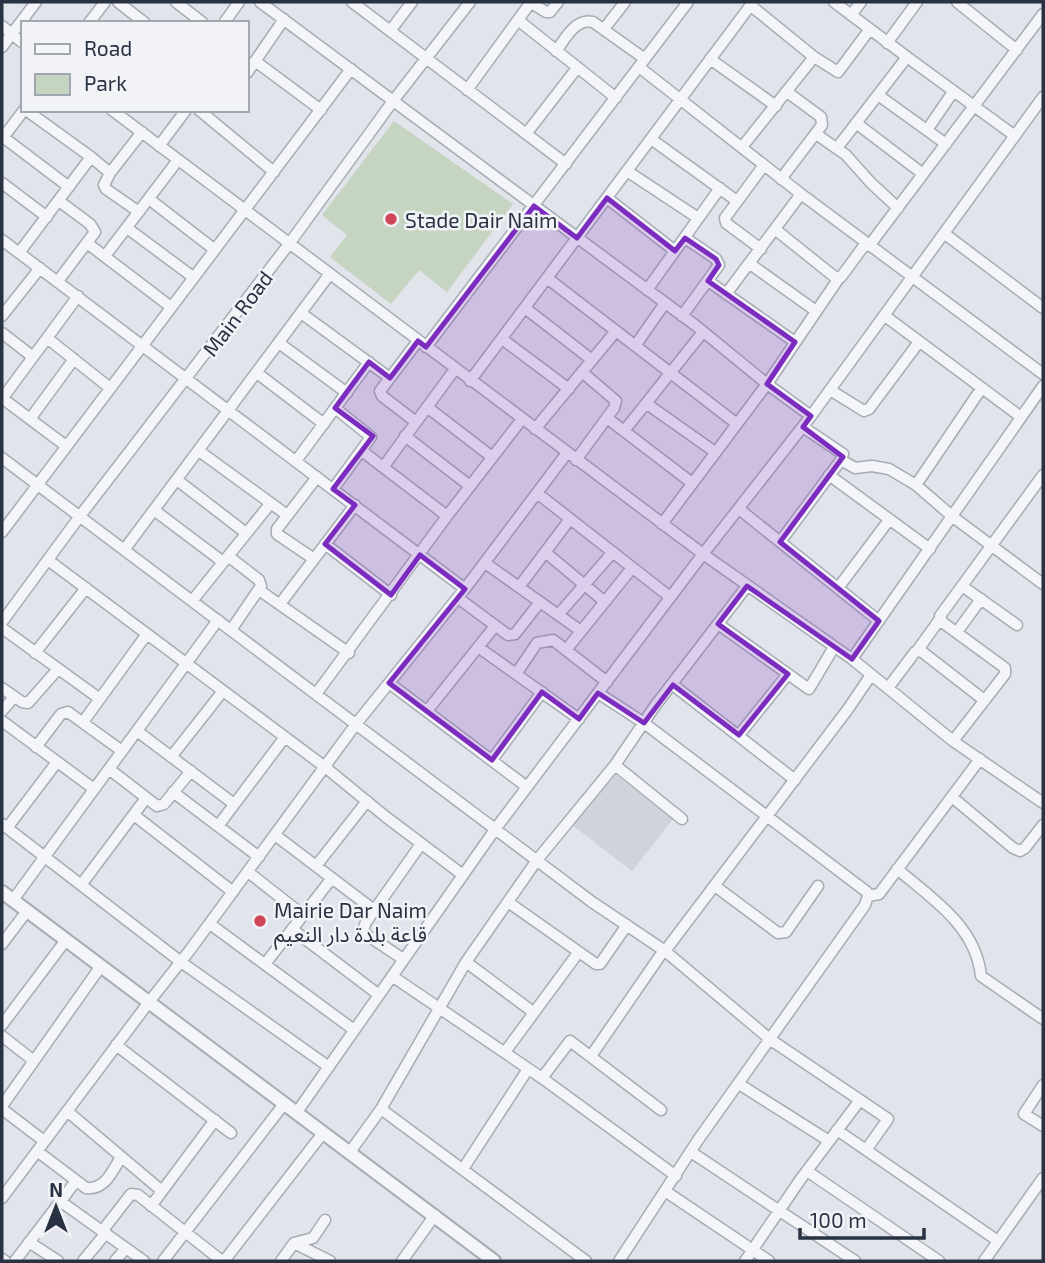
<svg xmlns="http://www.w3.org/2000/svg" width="1045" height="1263" viewBox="0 0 1045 1263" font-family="'Exo 2','Noto Sans Arabic',sans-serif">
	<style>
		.built { fill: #cfd3dc }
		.green { fill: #c6d4c2 }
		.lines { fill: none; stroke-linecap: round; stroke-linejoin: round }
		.minor-casing { stroke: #a6abb4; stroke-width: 13 }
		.tertiary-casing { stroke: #a6abb4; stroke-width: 16 }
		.minor { stroke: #f4f5f8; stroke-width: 10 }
		.tertiary { stroke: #f4f5f8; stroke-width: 12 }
		.marked { fill: #7b2cbf; fill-opacity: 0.2; stroke: #7b2cbf; stroke-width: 5; stroke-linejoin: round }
		.poi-dot { fill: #cf4658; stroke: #f1f3f7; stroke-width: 2.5 }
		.labels { text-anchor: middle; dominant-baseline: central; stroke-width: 5; stroke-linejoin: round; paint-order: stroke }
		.poi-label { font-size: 21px; fill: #293242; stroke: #f1f3f7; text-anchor: start }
		.street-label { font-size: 21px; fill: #293242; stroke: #f1f3f7 }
	</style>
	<rect width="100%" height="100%" fill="#e1e4ea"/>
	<path class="built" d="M612,772L673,819L632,871L571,824Z"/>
	<path class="green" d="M394,121L513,204L447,292L419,270L391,304L330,257L347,235L322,215Z"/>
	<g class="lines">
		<g class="minor-casing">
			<path id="minor" d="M118,2L145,23
				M176,2L203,23
				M260,2L695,325L767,384L811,416L703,554L496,828L297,1112
				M352,2L566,164
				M530,2L546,12H550L558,2
				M834,2L907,57
				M957,2L1017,50
				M750,5L814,57L838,72L870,29
				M851,15L861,2
				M518,20L616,98
				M89,23L105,2
				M224,23L239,2
				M2,26L23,43
				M604,29L625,2
				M390,31L412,2
				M887,43L917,2
				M2,47L36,2
				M556,51C566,38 575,18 593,22L645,59
				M710,59L776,106
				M255,61L321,110
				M639,67L801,194L1043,374
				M247,73L284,19
				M467,90L531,2
				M878,95L946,144
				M26,110L91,157L110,173
				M112,110L703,554L852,659
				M199,110L274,172
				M856,123L923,174
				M927,130L953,92
				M526,134L577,68
				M816,134L846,155L871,183L898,208
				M3,137L69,187
				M2,139L24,110
				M651,139L737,201
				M159,146L186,110
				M742,147L814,57
				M837,148L907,57L1015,136
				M627,171L698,218
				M781,179L822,125L821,117L787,92
				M2,183L47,217
				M607,198L675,251
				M149,199L215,250
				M139,212L106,189L104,185L110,173L142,132
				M127,228L193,277
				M776,230L836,278L841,277L866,243
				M945,234L1043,308
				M2,240L465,589
				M87,243L171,307
				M869,246L1043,14
				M761,249L726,223L725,218L764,165
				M19,253L91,157
				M105,256L178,160
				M750,264L816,311
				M547,278L737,424
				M58,281L95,232L90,224L59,201
				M708,281L795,342
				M647,290L720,188
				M726,294L801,194
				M525,308L592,360
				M301,313L390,378
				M2,316L40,268
				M682,316L719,265L716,259L685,238
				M885,316L1021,417
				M2,333L33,357
				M47,338L110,388
				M502,339L569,389
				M279,343L347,393
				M635,346L665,303
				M426,347L688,2
				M257,373L324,424
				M470,381L753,2
				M1043,386L852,659L953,741L1043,803
				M830,390L864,411L869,409L919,342
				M2,398L66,446
				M2,399L78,296
				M647,404L715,452
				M427,407L492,457
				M811,416L1043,97
				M607,418L692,483
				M30,419L74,359
				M416,422L382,396L380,391L418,341
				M803,427L843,454L841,460L855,468L872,466L889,469L916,485L953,517L1043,584
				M535,429L616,331
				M624,431L703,332
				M405,436L470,486
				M199,451L287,515
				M362,451L447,516
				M2,458L592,902L665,951L771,1040L888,1119L866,1150
				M576,460L614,408L616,401L582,372
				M296,461L369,362
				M384,466L455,369
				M829,475L930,549
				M177,480L246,533
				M916,485L981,389
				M333,489L371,437L335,408
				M537,493L670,597
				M739,509L879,621
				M154,510L223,562
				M662,524L767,384L839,278
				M2,532L351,69
				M780,542L841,460
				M325,544L391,595
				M124,550L329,275
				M545,552L605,602
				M228,556L259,580L261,586L231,630
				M314,559L277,534V529L317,477
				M48,560L325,767L386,817L463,875
				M485,563L581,631
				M962,586L1017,625
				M519,587L570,519
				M838,588L889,520
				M259,590L349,653
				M458,598L508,635L515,634L540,602
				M192,601L270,504
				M280,604L355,505
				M558,615L613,552
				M2,622L80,516L289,244L393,101L470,2
				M718,624L809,689L834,647
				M2,628L100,699
				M957,632L981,599
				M478,647L579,719
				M566,650L632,568
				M917,651L940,619
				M35,653L86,588
				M516,674L537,643L553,640L607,682
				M389,683L527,787
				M673,685L795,780
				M2,688L22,702L28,703L58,669
				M888,688L915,652L921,651L984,700
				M598,693L644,723L867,892L868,896L865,905L698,1140L619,1261
				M316,694L447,516L522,419
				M2,711L14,697
				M427,711L495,626
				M2,721L94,789
				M83,722L147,634
				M137,731L234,804
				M739,735L788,674
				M953,741L1005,674V668L942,622L940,616L1043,475
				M36,747L61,714L68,712L122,751
				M171,757L223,691
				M492,760L542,692
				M615,765L682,819
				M109,769L157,806L164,804L191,771
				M173,792L259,857
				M952,797L1013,848L1020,851L1025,848L1043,825
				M134,815L233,892
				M2,824L181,962L329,1067
				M218,826L285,737
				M7,828L57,762
				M275,835L374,910
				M316,866L367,801
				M897,869C933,899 976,927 981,976L1043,1019
				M248,872L303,915
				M81,885L146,798
				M715,886L778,933L786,932L818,886
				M868,896L879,894L980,759
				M13,900L218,620
				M508,902L596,964H600L627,925
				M210,924L354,1030
				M292,929L379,995
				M2,944L27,911
				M665,951L848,709L871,675
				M403,959L367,935L363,930L366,922L421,844
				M466,962L533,1012
				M265,964L332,878
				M392,976L542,1078L676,1176
				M2,1025L66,940
				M2,1036L34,1061
				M116,1045L231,1133
				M505,1052L578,953
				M591,1056L664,950
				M542,1078L570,1041L661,1110
				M739,1084L829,1141
				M1043,1085L1024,1114L1043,1126
				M2,1106L101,966
				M2,1109L44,1141
				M381,1109L586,1261
				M67,1111L162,1191
				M837,1130L998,1241
				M37,1151L86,1188C105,1190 112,1172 121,1157
				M350,1152L381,1109L466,962L537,860L615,765L655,706L747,586
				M691,1152L855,1261
				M463,1169L528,1069
				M807,1171L939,1261
				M665,1191L769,1261
				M2,1198L149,1002L190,950L356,724L467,586L567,453
				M60,1201L144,1261
				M151,1206L215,1120
				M103,1230L131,1194L138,1195L222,1261
				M29,1242L58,1261
				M294,1243L330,1261
				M2,1259L5,1261
				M15,1261L76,1181
				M83,1261L106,1233
				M115,1261L126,1248
				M163,1261L284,1104
				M224,1261L323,1133
				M281,1261L294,1243L313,1238L325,1220
				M402,1261L435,1215
				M745,1261L800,1180L860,1100
				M984,1261L1043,1178"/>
		</g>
		<g class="tertiary-casing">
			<path id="tertiary" d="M2,892L494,1261"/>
		</g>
		<use href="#minor" class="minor"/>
		<use href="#tertiary" class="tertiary"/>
	</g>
	<path class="marked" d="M607,198L675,251L685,238L716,259L719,265L708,281L795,342L767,384L811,416L803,427L843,457L780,542L879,621L852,659L747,586L718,624L788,674L739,735L673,685L644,723L598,693L579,719L542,692L492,760L389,683L465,589L420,555L391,595L325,544L355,505L333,489L373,436L335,408L369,362L390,378L418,341L426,347L534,206L577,238Z"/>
	<g class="poi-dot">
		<circle cx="391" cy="219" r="7"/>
		<circle cx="260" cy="921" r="7"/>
	</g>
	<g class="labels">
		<g class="poi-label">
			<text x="405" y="219">Stade Dair Naim</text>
			<text x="274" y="909">Mairie Dar Naim<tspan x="274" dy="24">قاعة بلدة دار النعيم</tspan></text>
		</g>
		<g class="street-label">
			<text transform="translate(237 313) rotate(-53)">Main Road</text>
		</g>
	</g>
	<rect width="1045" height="1263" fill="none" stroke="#293242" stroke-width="7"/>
	<rect x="21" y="21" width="228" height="91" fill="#f1f3f7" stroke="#a1a6af" stroke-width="2"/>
	<rect x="35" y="44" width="35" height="10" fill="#f4f5f8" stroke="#a1a6af" stroke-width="2"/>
	<text x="84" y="56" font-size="21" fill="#293242">Road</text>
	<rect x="35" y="74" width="35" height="21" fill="#c6d4c2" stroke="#a1a6af" stroke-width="2"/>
	<text x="84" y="91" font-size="21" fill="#293242">Park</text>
	<g transform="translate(56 1207)" stroke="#f1f3f7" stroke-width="5" paint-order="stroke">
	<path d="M0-5L12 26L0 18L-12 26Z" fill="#293242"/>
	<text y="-10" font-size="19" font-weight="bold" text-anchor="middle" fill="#293242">N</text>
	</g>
	<path d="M800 1228v10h124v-10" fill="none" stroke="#293242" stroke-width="3.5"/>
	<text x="810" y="1228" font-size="21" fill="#293242" stroke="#f1f3f7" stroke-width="5" paint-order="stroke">100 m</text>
</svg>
